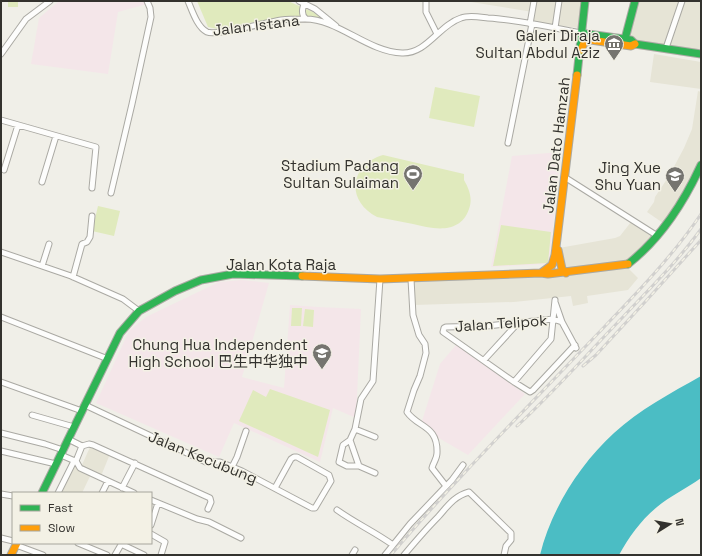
<svg xmlns="http://www.w3.org/2000/svg" width="702" height="556" viewBox="0 0 702 556" font-family="'Space Grotesk','Noto Sans SC',sans-serif">
	<style>
		.built { fill: #e6e4d6 }
		.education { fill: #f4e6e9 }
		.green { fill: #e0eabd }
		.water { fill: #4bbdc4 }
		.lines { fill: none; stroke-linecap: round; stroke-linejoin: round }
		.street-casing { stroke: #aaa9a3; stroke-width: 7 }
		.fast-casing { stroke: #aaa9a3; stroke-width: 9 }
		.slow-casing { stroke: #aaa9a3; stroke-width: 9 }
		.street { stroke: #fdfdfc; stroke-width: 5 }
		.fast { stroke: #30b455; stroke-width: 7 }
		.slow { stroke: #ff9f0a; stroke-width: 7 }
		.rail-casing { stroke: #d1d0ce; stroke-width: 3 }
		.rail { stroke: #f3f1e5; stroke-width: 1.5; stroke-dasharray: 4.5; stroke-linecap: butt }
		.labels { text-anchor: middle; dominant-baseline: central; stroke-width: 3; stroke-linejoin: round; paint-order: stroke }
		.street-label { font-size: 15px; fill: #33322e; stroke: #f3f1e5 }
		.poi-label { font-size: 15px; fill: #33322e; stroke: #f3f1e5; text-anchor: end }
	</style>
	<rect width="100%" height="100%" fill="#f0efe8"/>
	<path class="built" d="M465,1H583L579,28L532,22L533,12Z
		M637,1H701V50L636,41L633,38L630,32Z
		M654,54L701,62V89L650,82Z
		M698,91L701,92V158L687,186L663,223L647,212L654,202L655,197L669,176L684,148L692,129Z
		M631,222L652,236L634,256L626,262L566,270L563,267L559,248L615,238L620,236Z
		M627,267L638,278L628,290L587,296L588,303L573,306L571,296L514,302L414,305L413,281Z
		M91,445L110,454L101,476L92,472L82,493H60L74,464L81,467Z"/>
	<path class="education" d="M59,1H146L147,4L118,12L108,74L31,64L39,18Z
		M561,152L549,264L491,267L512,156Z
		M242,280L269,283L242,377L284,388L290,305L318,307L361,309L356,418L333,408L320,462L234,423L219,457L96,403L129,331L146,317L219,282Z
		M456,345L525,394L468,455L437,437L435,432L422,421L440,364Z"/>
	<path class="green" d="M8,1H18V7H8Z
		M197,1H288L315,13L323,20C296,11 247,24 218,29L208,27Z
		M435,87L480,96L474,127L429,118Z
		M383,155L464,174V180C469,189 473,198 469,209C460,235 433,229 413,224C401,222 389,219 377,217C345,200 350,165 383,155Z
		M98,206L120,211L114,236L92,231Z
		M501,225L551,232L548,263L493,266Z
		M292,308H302L301,326H291Z
		M305,309L314,310L313,327L303,326Z
		M270,389L330,410L318,457L239,421L253,390L266,397Z"/>
	<path class="water" d="M701,376V478C687,488 670,496 657,507C641,520 629,537 619,555H540C551,510 579,465 614,433C639,410 671,393 701,376Z"/>
	<g class="lines">
		<g class="street-casing">
			<path id="street" d="M188,1C192,10 197,27 207,32C217,36 267,22 281,20C289,19 298,19 305,19C338,19 368,52 402,53C427,54 439,25 461,18C469,15 479,17 488,18C519,20 550,27 581,33
				M299,1L315,9L336,26
				M305,1C303,7 300,14 306,19
				M426,1V12L437,34
				M530,24L534,1
				M555,28L559,1
				M666,48L682,1
				M1,54L26,19L50,1
				M1,120L96,147L92,188
				M508,143L532,24
				M4,170L18,125
				M566,178L656,235
				M42,182L56,136
				M111,193L132,104L151,17L150,8L147,1
				M1,252L71,276L123,299L139,311
				M42,266L49,244
				M73,277L82,244L87,242L90,237L92,216
				M411,279L413,315L419,335L425,344L426,353L420,376L414,390L407,412C418,428 438,425 437,453C437,459 433,463 432,468L446,486
				M555,302L562,322L576,348
				M1,317L108,359
				M562,322L553,319L487,326L446,327L444,328L443,332L514,382L530,392L533,390L575,345
				M484,360L518,323
				M1,382L82,411
				M514,382L551,339L555,300
				M85,405L206,462H220L242,471L312,508H315L331,481L329,475L297,457H294L291,459L275,488
				M32,415L74,427
				M355,429L375,437
				M1,433L45,444L63,450
				M68,439L82,446
				M350,440L359,466
				M82,446L89,444L93,445L210,498L211,502L208,509
				M1,451L56,464
				M61,455L75,461
				M76,461L80,468L134,493
				M76,461L82,446
				M232,467L237,457L246,431
				M375,473L359,466H347L339,462L343,445L350,440L355,429L361,399L373,381L380,279
				M122,488L135,463
				M58,493L74,461
				M102,493L108,481
				M1,494L13,496
				M151,500L197,519L209,522L241,538
				M337,510C355,523 375,532 393,545
				M151,525L158,503
				M151,534L165,542L161,555
				M1,538L13,541
				M78,543L107,555
				M121,544L144,555
				M16,545L43,555
				M115,555L122,543
				M352,555L355,550
				M385,555L410,524L452,480L463,465
				M404,555C415,542 426,529 438,517C447,507 454,496 469,492L511,533V540L506,546L504,555"/>
		</g>
		<g class="fast-casing">
			<path id="fast" d="M581,33L631,40L635,44L701,54
				M625,39L635,1
				M577,75L585,1
				M628,264C660,239 684,202 701,165
				M42,493L120,333L139,311L175,291L201,280L233,274L302,276"/>
		</g>
		<g class="slow-casing">
			<path id="slow" d="M581,50L584,43L591,40L631,46L635,44
				M558,250L562,269L566,273
				M541,273L552,265L555,255L577,75
				M302,276L380,279L541,273L548,274L628,264
				M11,555L17,543"/>
		</g>
		<use href="#street" class="street"/>
		<use href="#fast" class="fast"/>
		<use href="#slow" class="slow"/>
		<g class="rail-casing">
			<path id="rail" d="M583,366L596,355L645,302L701,240
				M517,426C554,392 587,354 622,318C649,289 678,261 701,229
				M391,555C452,483 518,417 583,349C624,306 668,263 701,214"/>
		</g>
		<use href="#rail" class="rail"/>
	</g>
	<defs>
		<g id="museum-pin" transform="scale(1)"><path d="M0 17L-7.5 6A9.5 9.5 0 1 1 7.5 6Z" fill="#75746f" stroke="#f3f1e5"/><path d="M0-6L6-3V-2H-6V-3ZM-5-1h2V3h-2ZM-1-1h2V3h-2ZM3-1h2V3H3ZM-6 4H6V6H-6Z" fill="#fff"/></g>
		<g id="stadium-pin" transform="scale(1)"><path d="M0 17L-7.5 6A9.5 9.5 0 1 1 7.5 6Z" fill="#75746f" stroke="#f3f1e5"/><path d="M0-5a6.5 5 0 1 0 0 10a6.5 5 0 1 0 0-10ZM-3.5-1.8h7v3.6h-7Z" fill="#fff"/></g>
		<g id="university-pin" transform="scale(1)"><path d="M0 17L-7.5 6A9.5 9.5 0 1 1 7.5 6Z" fill="#75746f" stroke="#f3f1e5"/><path d="M0-5L7-2L0 1L-7-2ZM-4 1L0 2.5L4 1V4Q0 6-4 4Z" fill="#fff"/></g>
		<g id="school-pin" transform="scale(1)"><path d="M0 17L-7.5 6A9.5 9.5 0 1 1 7.5 6Z" fill="#75746f" stroke="#f3f1e5"/><path d="M0-5L7-2L0 1L-7-2ZM-4 1L0 2.5L4 1V4Q0 6-4 4Z" fill="#fff"/></g>
	</defs>
	<g fill-rule="evenodd">
		<use href="#museum-pin" x="614" y="44"/>
		<use href="#stadium-pin" x="413" y="174"/>
		<use href="#university-pin" x="675" y="176"/>
		<use href="#school-pin" x="322" y="353"/>
	</g>
	<g class="labels">
		<g class="street-label">
			<text transform="translate(256 25) rotate(-7)">Jalan Istana</text>
			<text transform="translate(556 145) rotate(-83)">Jalan Dato Hamzah</text>
			<text x="281" y="264">Jalan Kota Raja</text>
			<text transform="translate(501 323) rotate(-4)">Jalan Telipok</text>
			<text transform="translate(203 457) rotate(22)">Jalan Kecubung</text>
		</g>
		<g class="poi-label">
			<text x="600" y="35">Galeri Diraja<tspan x="600" dy="17">Sultan Abdul Aziz</tspan></text>
			<text x="399" y="165">Stadium Padang<tspan x="399" dy="17">Sultan Sulaiman</tspan></text>
			<text x="661" y="167">Jing Xue<tspan x="661" dy="17">Shu Yuan</tspan></text>
			<text x="308" y="344">Chung Hua Independent<tspan x="308" dy="17">High School 巴生中华独中</tspan></text>
		</g>
	</g>
	<rect width="702" height="556" fill="none" stroke="#33322e" stroke-width="4"/>
	<rect x="12" y="492" width="140" height="52" fill="#f3f1e5" stroke="#a6a59c"/>
	<rect x="20" y="505" width="20" height="6" fill="#30b455" stroke="#a6a59c"/>
	<text x="48" y="512" font-size="12" fill="#33322e">Fast</text>
	<rect x="20" y="525" width="20" height="6" fill="#ff9f0a" stroke="#a6a59c"/>
	<text x="48" y="532" font-size="12" fill="#33322e">Slow</text>
	<g transform="translate(670 524) rotate(79)" stroke="#f3f1e5" stroke-width="3" paint-order="stroke">
	<path d="M0-3L7 15L0 10L-7 15Z" fill="#33322e"/>
	<text y="-6" font-size="11" font-weight="bold" text-anchor="middle" fill="#33322e">N</text>
	</g>
</svg>
